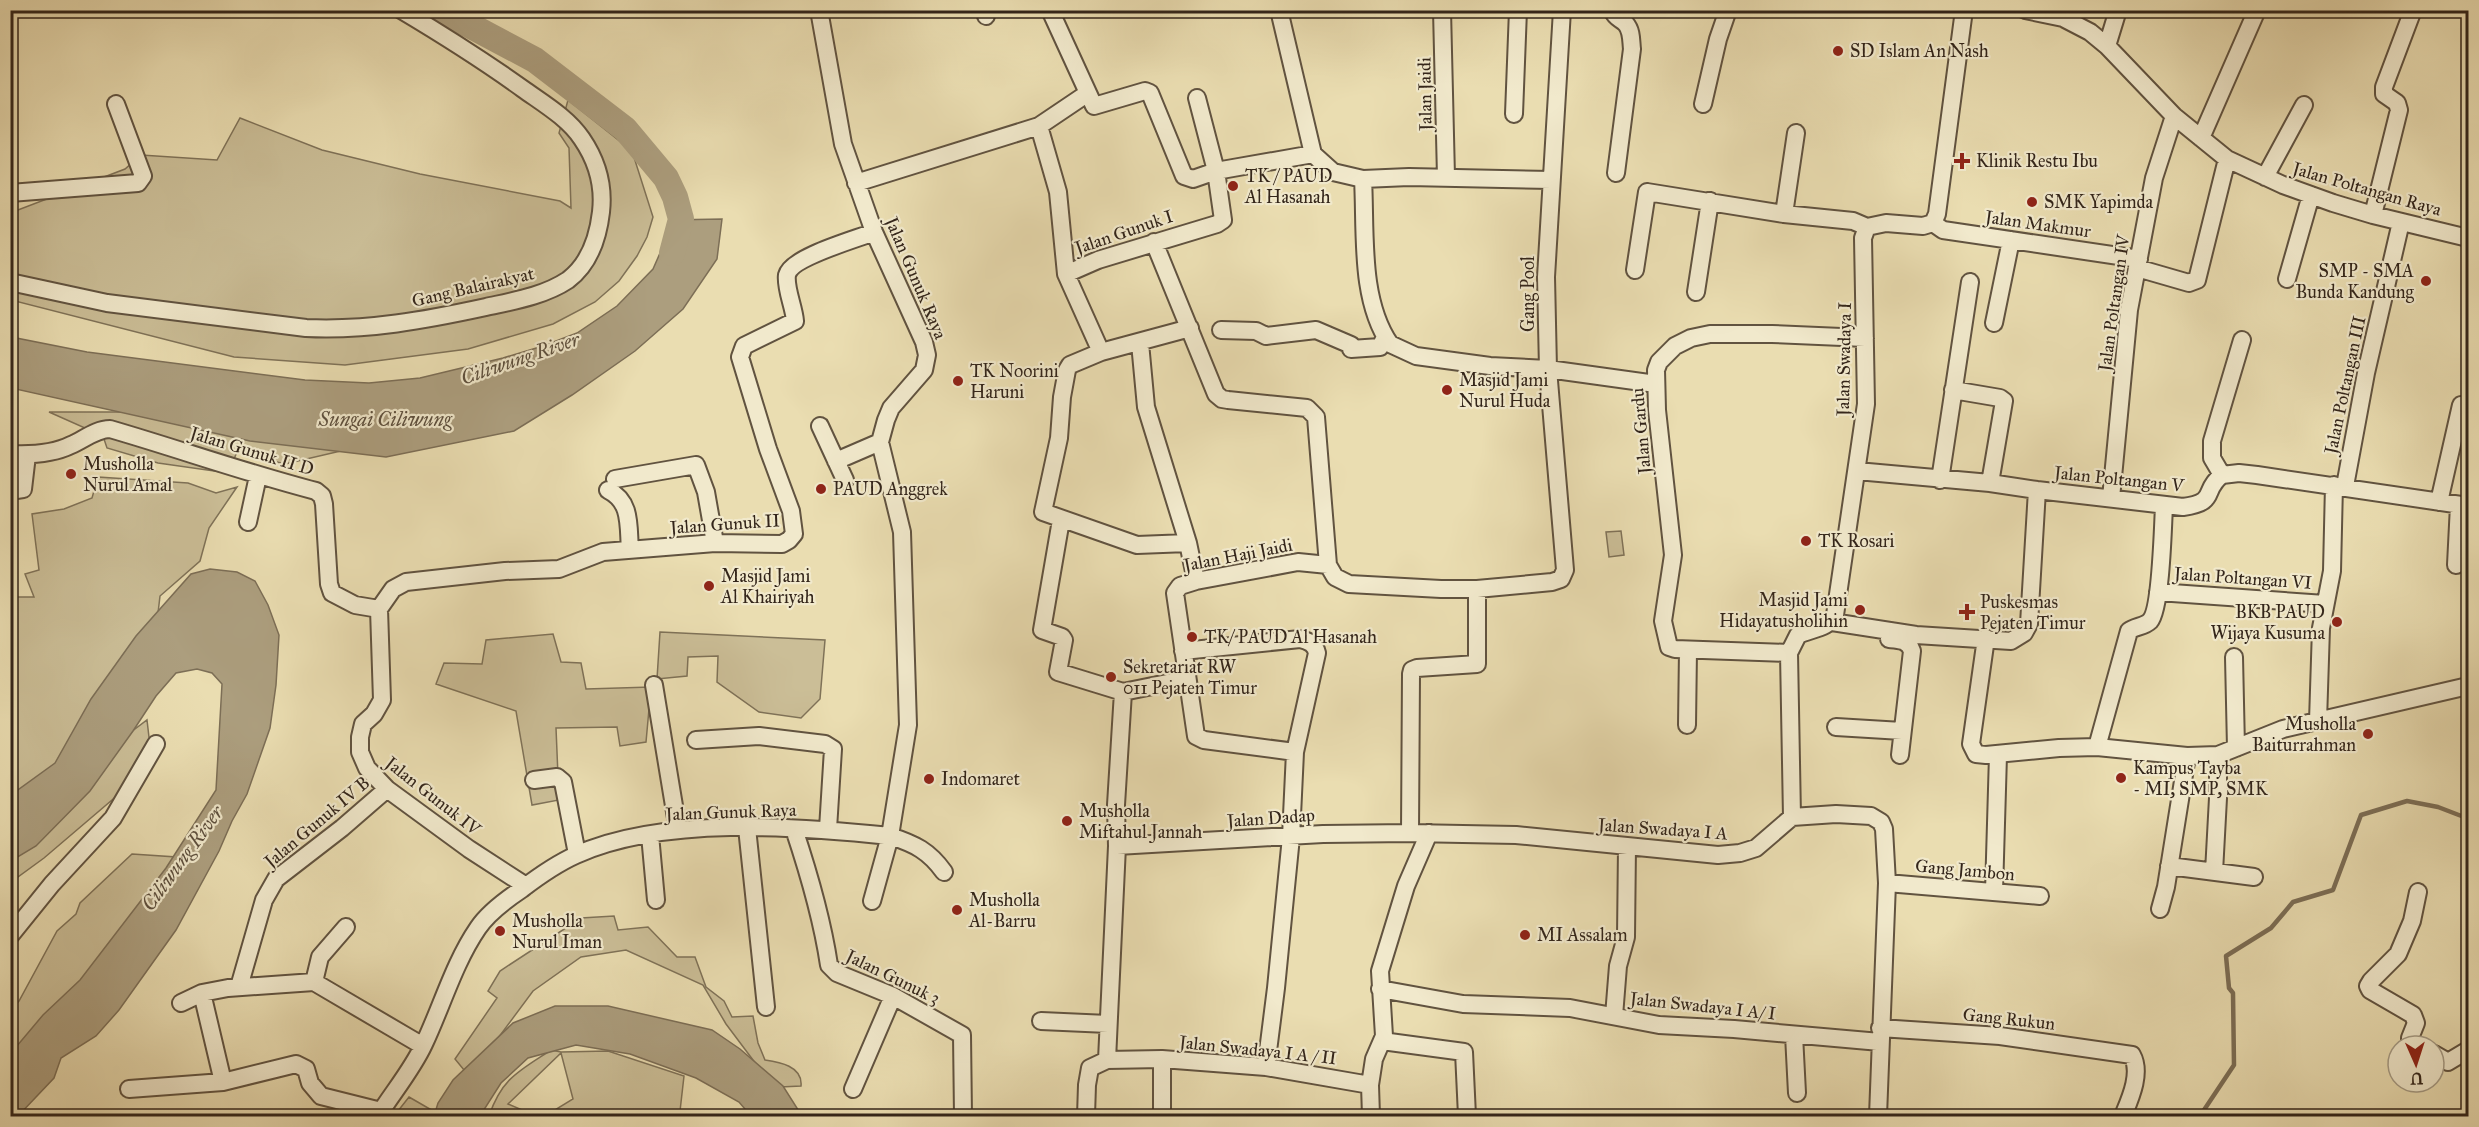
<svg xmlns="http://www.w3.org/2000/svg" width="2479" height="1127" viewBox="0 0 2479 1127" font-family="'IM FELL Great Primer',serif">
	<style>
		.green { fill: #cbbe97; stroke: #7f7258; stroke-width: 1.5 }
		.water { fill: #ac9e7e; stroke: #7c6e56; stroke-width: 1.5 }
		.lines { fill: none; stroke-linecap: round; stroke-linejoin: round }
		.stream { stroke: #7c6e56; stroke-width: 4.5 }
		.river { stroke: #ac9e7e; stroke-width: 26 }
		.minor-casing { stroke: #615340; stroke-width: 20 }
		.minor { stroke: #f1e9cc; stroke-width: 16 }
		.poi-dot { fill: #8f2418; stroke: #f1e9cc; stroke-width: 2 }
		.labels { text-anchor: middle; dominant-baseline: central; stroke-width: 4.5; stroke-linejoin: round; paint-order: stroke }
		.poi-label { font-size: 18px; fill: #33251a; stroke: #f1e9cc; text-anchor: start }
		.street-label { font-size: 18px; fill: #33251a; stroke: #f1e9cc }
		.water-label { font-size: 20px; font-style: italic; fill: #5d4f3d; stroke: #f1e9cc }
	</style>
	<rect width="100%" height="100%" fill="#eaddb1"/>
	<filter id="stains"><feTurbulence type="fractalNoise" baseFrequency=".00333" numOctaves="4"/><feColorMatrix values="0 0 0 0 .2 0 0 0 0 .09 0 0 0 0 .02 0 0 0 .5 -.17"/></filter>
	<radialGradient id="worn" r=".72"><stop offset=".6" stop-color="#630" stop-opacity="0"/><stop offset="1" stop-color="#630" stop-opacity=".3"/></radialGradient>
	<path class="green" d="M568,100L632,151L653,217L647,237L637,256L619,281L595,302L553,324L468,349L345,365L234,357L11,300L10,213L125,169L141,155L217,160L240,118L322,150L420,174L560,201L571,208L569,148L559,133Z
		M49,412H128L375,443L285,464L237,452L228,473L158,463L107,448L103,436Z
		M98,477L188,483L216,493L237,487L209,528L200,561L160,596L158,613L113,711L11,814V597H34L25,574L39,570L32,514L64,509L92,498Z
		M1621,531L1624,555L1609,557L1606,532Z
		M660,632L825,640L820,699L801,718L759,712L717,682L718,656L688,657L687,676L657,679Z
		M553,634L561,662L581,663L586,689L651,687L646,742L620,746L617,727L556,728L559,800L532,805L516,711L436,684L444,663L482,664L486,640Z
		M147,720L150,746L119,794L44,858L11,882L10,852L131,732Z
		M132,854L176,857L89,979L11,1061V1010L19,1001L57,931L76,914L80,903Z
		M614,916L618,930L648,927L677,957H695L706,987L724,1001L732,1017L753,1016L758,1043L765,1060C779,1062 803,1066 801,1086L780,1087L759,1068L726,1024L703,985L626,950L581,957L533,991L490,1049L464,1070L455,1059L497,998L488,991L500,971L581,918Z
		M551,1050L561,1052L608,1051L684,1076L680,1111L641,1116H545L573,1099L561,1053L508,1104L536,1116H489C502,1078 519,1071 551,1050Z
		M409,1097L435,1112V1116H394Z"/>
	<path class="water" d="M722,219L717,259L683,309L635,351L572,395L514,431L386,457L250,441L11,388V337L87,352L305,380L369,383L420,378L503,358L543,346L577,333L617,306L653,269L664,244L669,220Z
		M210,569L237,572L255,581L268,605L279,635L276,685L270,728L247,794L232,821L219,851L176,930L119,1010L96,1036L61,1058L54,1078L18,1116H11V1053L43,1015L80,980L166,868L216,790L222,684L212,673L197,669L176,673L156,696L133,731L90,791L36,846L11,861V795L55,763L91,699L136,636L191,574Z
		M555,1006H608L712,1030L740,1049L783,1086L802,1116H751L739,1102L696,1078L630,1054L576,1045L528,1058L501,1083L480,1116H434L438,1103L453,1080L513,1023Z"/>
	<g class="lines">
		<path class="stream" d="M2200,1116L2234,1065L2233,993L2229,988L2226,956L2271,928L2293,902L2333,890L2361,815L2407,801L2438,807L2464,817L2468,815"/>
		<path class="river" d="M441,10L535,60L625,129L666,178L675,197L681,219L672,253"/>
		<g class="minor-casing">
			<path id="minor" d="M819,10L843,144L874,232L924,342L927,355L924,370L891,408L886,420L880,442L902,532L908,725L890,836L872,901
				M1050,10L1094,106L1145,91L1150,93L1184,176L1193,179L1216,171L1313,154
				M1279,10L1313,154L1333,172L1363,179L1409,177L1551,180
				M1442,10L1446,177
				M1612,10C1616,19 1620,18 1626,24C1632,31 1631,41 1632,49L1616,173
				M2025,10L2063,18L2090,32L2107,46L2174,116L2227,159L2283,185L2333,203L2373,215L2468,238
				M986,16L987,10
				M2107,46L2118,10
				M1703,104L1718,39L1728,10
				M1514,114L1518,10
				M1039,126L1058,192L1066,274L1101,352L1190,328
				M2201,138L2257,10
				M2265,177L2304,105
				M1363,179C1366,231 1359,299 1390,344L1416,356L1490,366L1548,369L1656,384
				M856,183L1039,126L1088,93
				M10,193L138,183L143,176L116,104
				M1784,214L1796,133
				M2373,215L2399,110L2397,103L2384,94V87L2413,10
				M1933,223L1943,230L2139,259
				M1867,227L1886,223L1923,226L1933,223L1937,214L1964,10
				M1154,242L1216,394L1222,399L1228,400L1307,408L1316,417L1328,565L1335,577L1349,584L1441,589H1477L1552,582L1561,579L1565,570L1548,369L1546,277L1562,10
				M2137,268L2189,283L2197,280L2227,159
				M1635,270L1647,192L1784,214L1853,221L1867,227
				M1066,274L1098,260L1217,224L1223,220L1216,171L1197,98
				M2287,279L2311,195
				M10,282L107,303L306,328C367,331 426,320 486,307C513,301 544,296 568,280C589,264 598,238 601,212C604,186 597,161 582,139C568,118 544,104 523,89C484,61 443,35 401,10
				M1696,292L1710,201
				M1994,323L2011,240
				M1221,330L1256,331L1266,336L1316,330L1351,345V349L1380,347L1385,337
				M1140,343L1146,407L1188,543L1196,581
				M1101,352L1070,365L1067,370L1062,397L1059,438L1043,512L1137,545L1188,543
				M1953,390L2000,398L2004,401L1990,483
				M820,426L845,480
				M10,454C30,455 53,454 71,445C83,440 96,429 110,429C179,449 246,473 316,491L322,496L324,504L329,584L332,593L355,605L379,609
				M836,461L880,442
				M1857,471L1990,483L2037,490L2183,507C2219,502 2201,491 2222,475L2239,473L2257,475L2468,506
				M2222,475L2212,458V441L2242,340
				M615,479L696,465L706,492L715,543
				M1940,480L1970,282
				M2345,486L2366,373L2401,222
				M608,490C632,502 628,526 630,550
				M10,491L23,489L27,455
				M2111,498L2129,310L2154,178L2174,116
				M2439,502L2461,405
				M1061,520L1042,630L1062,637L1064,640L1058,672L1123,692
				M248,522L258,476
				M2456,565L2459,505
				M2158,592L2325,604
				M379,609L393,589L406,582L505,571L559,569L603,552L715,543L782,544L789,540L794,534L791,511L768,449L740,357L744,346L795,321C794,307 785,288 787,275C791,257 857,239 874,232
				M379,609L382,700L374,714L363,724L360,737V752L367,768L387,789L469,849L526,886
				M1832,622L1916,635L2011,641L2024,633L2029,624L2037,490
				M1986,638L1971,744L1976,754L1986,755L2059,748L2097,747L2187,756L2218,755L2283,729L2468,686
				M1889,639C1900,640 1908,640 1912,651L1900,755
				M1183,651L1300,639C1309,641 1315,644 1317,653L1295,752L1291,837L1276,988L1266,1067
				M1789,653L1675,649L1669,647L1663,621L1673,555L1657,410L1656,370L1659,362L1675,346L1691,338L1710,334H1772L1865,338
				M2234,657L2236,748
				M654,685L678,830
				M2318,721L2321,628L2332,571L2334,485
				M1687,725L1688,650
				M1836,727L1902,731
				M696,740L759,736L825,744L833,749L828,829
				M2097,747L2129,631C2135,626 2144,627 2150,621C2161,609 2163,525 2164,505
				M1295,752L1204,740L1196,736L1175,593L1180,586L1196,581L1298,562L1328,565
				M534,780L557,777L563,782L577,854
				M1792,817L1789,653L1798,635C1811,629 1830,628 1835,615L1866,404L1863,238L1867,227
				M747,828L766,1007
				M794,829C809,874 822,918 829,965L837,973L893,996L962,1035L963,1116
				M1410,833L1411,674L1412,670L1417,668L1477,664V589
				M650,835L656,900
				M1117,846L1323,834L1410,833L1516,835L1718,855L1740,853L1756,848L1792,817L1836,814L1871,816L1881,822L1884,829L1887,883L1878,1116
				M2169,866L2254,877
				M2214,872L2218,798V755
				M1887,883L2040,896
				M1994,892L1998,755
				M2418,892L2412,921L2398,954L2371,981L2368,986L2370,990L2413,1015L2416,1023L2410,1038V1041L2419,1046
				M2160,909L2166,887L2187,756
				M10,936L52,884L113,818L156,744
				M314,982L320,957L346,927
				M239,987L264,900L276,879L342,828L387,789
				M1380,989L1463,1004L1570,1008L1659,1025L1734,1029L1880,1042
				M181,1003L202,993L228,988L314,982L423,1046
				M1614,1016L1618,966L1626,937L1627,846
				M1041,1021L1108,1024
				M1880,1028L2000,1036L2132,1055C2142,1073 2130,1099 2123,1116
				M1794,1035L1797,1093
				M1382,1041L1464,1052L1467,1116
				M2434,1054L2448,1062L2468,1050
				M1107,1060L1162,1059L1266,1067L1370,1085
				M223,1082L296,1064L306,1069L310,1083L321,1096L381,1111
				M129,1089L223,1082L202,993
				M853,1089L893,996
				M378,1116C393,1092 412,1070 424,1044C442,1006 454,963 478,928C488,913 507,899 522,889C539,876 556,864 576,855C662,816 797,826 890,836C915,844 929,851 944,872
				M1086,1116L1087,1085L1090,1068L1107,1060L1117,846L1116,805L1123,692L1187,679
				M1162,1116V1059
				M1371,1116L1370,1085L1374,1059L1384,1036L1380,971L1406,886L1429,833"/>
		</g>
		<use href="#minor" class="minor"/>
	</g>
	<g class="poi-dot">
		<circle cx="1838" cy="51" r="6"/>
		<path d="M1959 152h6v6h6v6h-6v6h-6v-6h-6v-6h6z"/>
		<circle cx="1233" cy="186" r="6"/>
		<circle cx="2032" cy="202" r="6"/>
		<circle cx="2426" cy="281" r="6"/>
		<circle cx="958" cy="381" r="6"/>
		<circle cx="1447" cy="390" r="6"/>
		<circle cx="71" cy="474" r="6"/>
		<circle cx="821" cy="489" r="6"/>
		<circle cx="1806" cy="541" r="6"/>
		<circle cx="709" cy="586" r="6"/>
		<circle cx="1860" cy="610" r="6"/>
		<path d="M1964 603h6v6h6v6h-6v6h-6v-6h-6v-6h6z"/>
		<circle cx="2337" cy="622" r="6"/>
		<circle cx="1192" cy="637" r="6"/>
		<circle cx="1111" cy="677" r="6"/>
		<circle cx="2368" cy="734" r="6"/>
		<circle cx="2121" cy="778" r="6"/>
		<circle cx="929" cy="779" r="6"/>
		<circle cx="1067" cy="821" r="6"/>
		<circle cx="957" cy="910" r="6"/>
		<circle cx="500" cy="931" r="6"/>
		<circle cx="1525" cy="935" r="6"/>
	</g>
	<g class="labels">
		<g class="poi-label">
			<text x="1850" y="51">SD Islam An Nash</text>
			<text x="1976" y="161">Klinik Restu Ibu</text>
			<text x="1245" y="176">TK / PAUD<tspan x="1245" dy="21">Al Hasanah</tspan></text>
			<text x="2044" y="202">SMK Yapimda</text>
			<text x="2414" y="271" text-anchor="end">SMP - SMA<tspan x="2414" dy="21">Bunda Kandung</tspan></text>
			<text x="970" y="371">TK Noorini<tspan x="970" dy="21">Haruni</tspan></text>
			<text x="1459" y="380">Masjid Jami<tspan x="1459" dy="21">Nurul Huda</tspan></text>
			<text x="83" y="464">Musholla<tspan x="83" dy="21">Nurul Amal</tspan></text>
			<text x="833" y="489">PAUD Anggrek</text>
			<text x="1818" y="541">TK Rosari</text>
			<text x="721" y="576">Masjid Jami<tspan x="721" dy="21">Al Khairiyah</tspan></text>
			<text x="1848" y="600" text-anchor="end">Masjid Jami<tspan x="1848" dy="21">Hidayatusholihin</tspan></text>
			<text x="1980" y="602">Puskesmas<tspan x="1980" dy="21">Pejaten Timur</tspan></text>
			<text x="2325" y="612" text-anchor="end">BKB PAUD<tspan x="2325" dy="21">Wijaya Kusuma</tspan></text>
			<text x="1204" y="637">TK/ PAUD Al Hasanah</text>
			<text x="1123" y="667">Sekretariat RW<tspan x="1123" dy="21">011 Pejaten Timur</tspan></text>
			<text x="2356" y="724" text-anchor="end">Musholla<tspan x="2356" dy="21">Baiturrahman</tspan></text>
			<text x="2133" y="768">Kampus Tayba<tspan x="2133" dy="21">- MI, SMP, SMK</tspan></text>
			<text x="941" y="779">Indomaret</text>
			<text x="1079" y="811">Musholla<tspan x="1079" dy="21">Miftahul Jannah</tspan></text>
			<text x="969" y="900">Musholla<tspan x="969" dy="21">Al-Barru</tspan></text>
			<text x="512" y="921">Musholla<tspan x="512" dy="21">Nurul Iman</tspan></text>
			<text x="1537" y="935">MI Assalam</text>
		</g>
		<g class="street-label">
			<text transform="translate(1425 94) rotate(-91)">Jalan Jaidi</text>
			<text transform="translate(2367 189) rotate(16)">Jalan Poltangan Raya</text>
			<text transform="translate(2038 224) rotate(8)">Jalan Makmur</text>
			<text transform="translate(1124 232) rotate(-19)">Jalan Gunuk I</text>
			<text transform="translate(916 278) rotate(67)">Jalan Gunuk Raya</text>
			<text transform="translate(473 287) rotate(-13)">Gang Balairakyat</text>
			<text transform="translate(1528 294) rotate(-90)">Gang Pool</text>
			<text transform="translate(2114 303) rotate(-82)">Jalan Poltangan IV</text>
			<text transform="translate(1844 359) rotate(-89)">Jalan Swadaya I</text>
			<text transform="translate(2345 385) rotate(-78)">Jalan Poltangan III</text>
			<text transform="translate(1641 431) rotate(-95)">Jalan Gardu</text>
			<text transform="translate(252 451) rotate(17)">Jalan Gunuk II D</text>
			<text transform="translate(2119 479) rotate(6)">Jalan Poltangan V</text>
			<text transform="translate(725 524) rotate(-4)">Jalan Gunuk II</text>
			<text transform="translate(1238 555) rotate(-11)">Jalan Haji Jaidi</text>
			<text transform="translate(2243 578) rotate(4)">Jalan Poltangan VI</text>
			<text transform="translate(433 796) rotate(38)">Jalan Gunuk IV</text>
			<text transform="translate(731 812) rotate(-2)">Jalan Gunuk Raya</text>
			<text transform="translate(1271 818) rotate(-4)">Jalan Dadap</text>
			<text transform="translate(317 822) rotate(-40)">Jalan Gunuk IV B</text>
			<text transform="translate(1663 829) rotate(4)">Jalan Swadaya I A</text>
			<text transform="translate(1965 870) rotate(5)">Gang Jambon</text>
			<text transform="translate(893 977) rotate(26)">Jalan Gunuk 3</text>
			<text transform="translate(1703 1006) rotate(6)">Jalan Swadaya I A/ I</text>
			<text transform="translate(2009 1019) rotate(6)">Gang Rukun</text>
			<text transform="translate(1258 1050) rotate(6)">Jalan Swadaya I A / II</text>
		</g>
		<g class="water-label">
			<text transform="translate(520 358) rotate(-19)">Ciliwung River</text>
			<text x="385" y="419">Sungai Ciliwung</text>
			<text transform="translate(182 858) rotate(-54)">Ciliwung River</text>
		</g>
	</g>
	<rect width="2479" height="1127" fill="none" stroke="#eaddb1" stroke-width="36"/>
	<rect x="12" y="12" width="2455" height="1103" fill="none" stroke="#33251a" stroke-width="3"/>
	<rect x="18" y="18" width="2443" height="1091" fill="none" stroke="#33251a" stroke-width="1.5"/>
	<g transform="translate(2416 1064) rotate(177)"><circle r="28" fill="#f1e9cc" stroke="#a59b85" stroke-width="1.5"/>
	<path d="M0-4.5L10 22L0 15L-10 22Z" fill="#8f2418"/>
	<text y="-9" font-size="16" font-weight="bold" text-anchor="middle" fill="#33251a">U</text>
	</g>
	<rect width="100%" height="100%" filter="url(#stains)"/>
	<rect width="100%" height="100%" fill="url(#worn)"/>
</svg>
